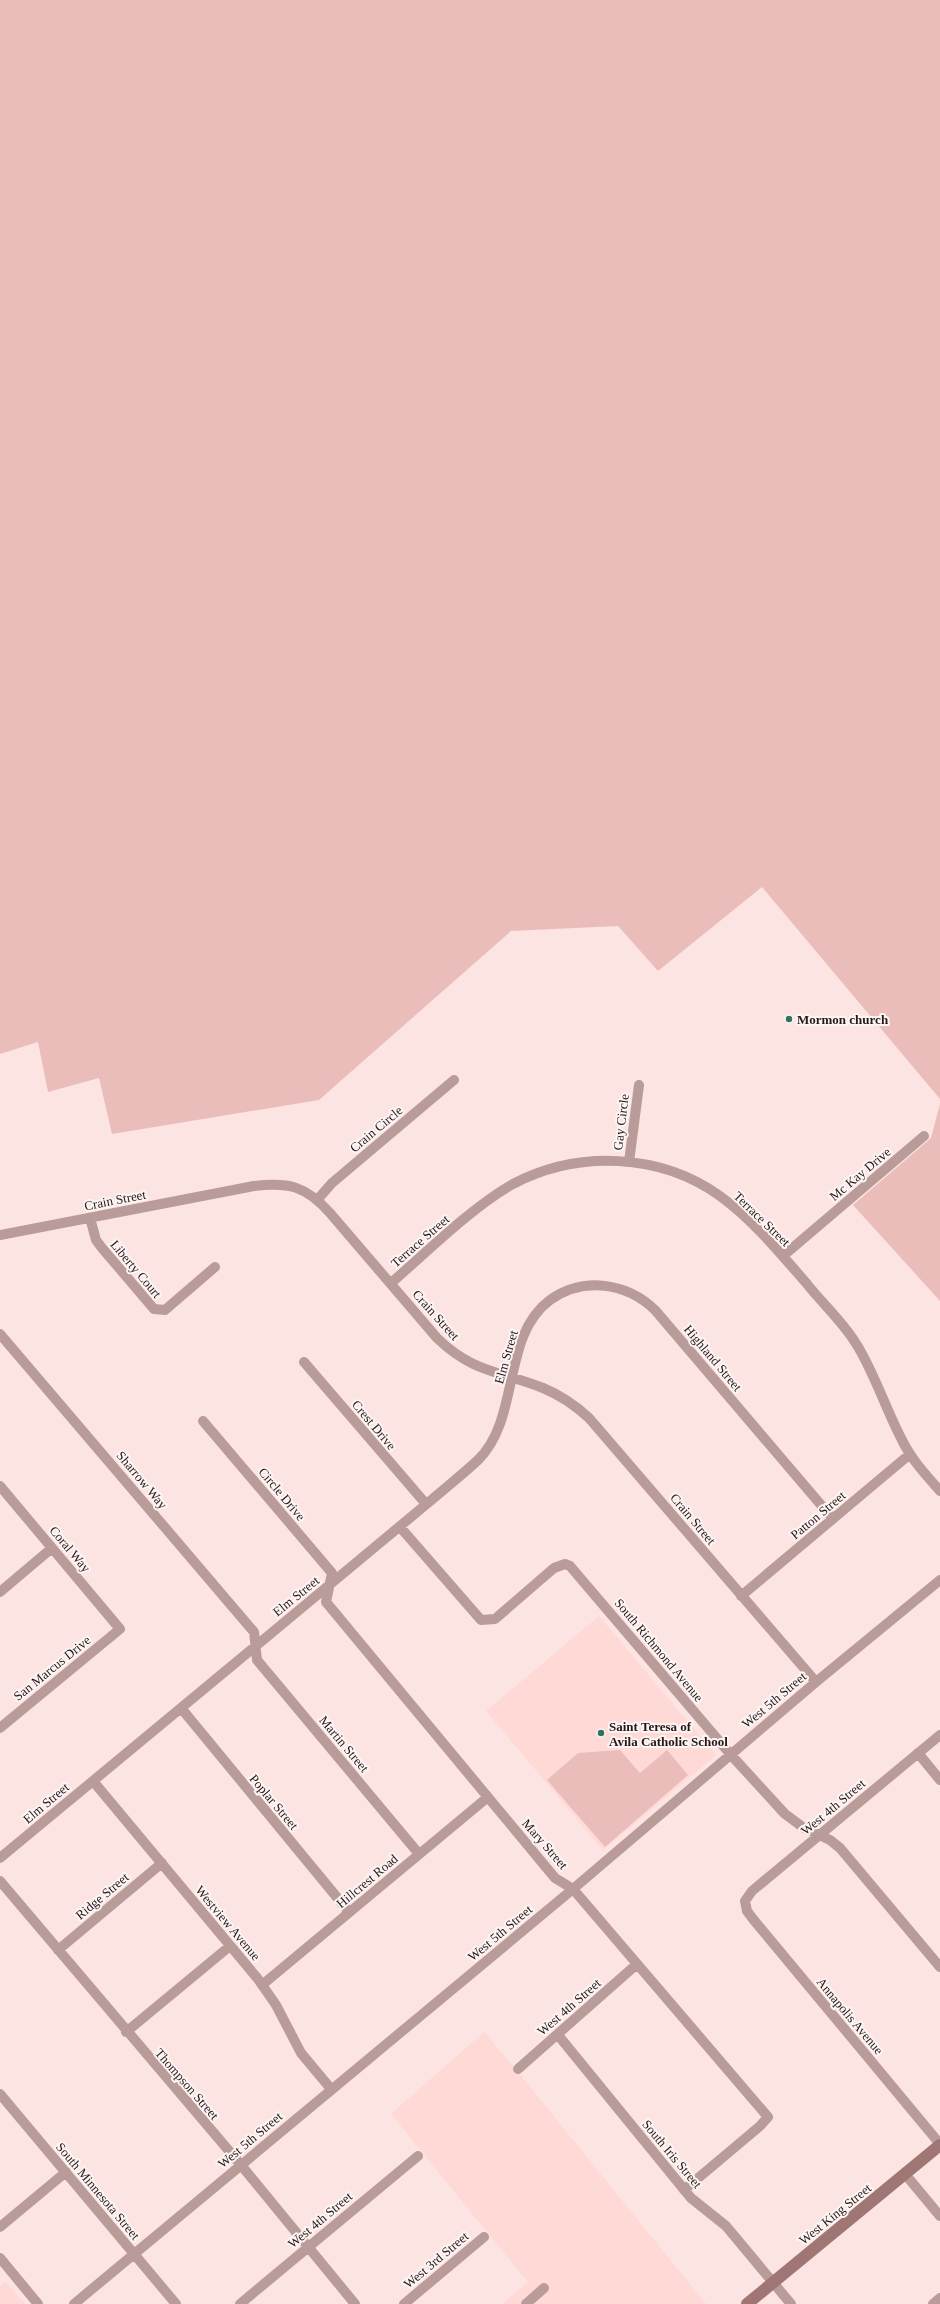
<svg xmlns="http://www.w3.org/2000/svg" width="940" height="2304" viewBox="0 0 940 2304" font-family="'Times New Roman',serif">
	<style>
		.built { fill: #fed9d6 }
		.green { fill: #ebbdba }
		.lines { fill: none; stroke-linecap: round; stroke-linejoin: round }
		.street { stroke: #b99c9a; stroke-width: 10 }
		.secondary { stroke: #9f7673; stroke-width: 12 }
		.poi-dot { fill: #327260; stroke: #fdf5f4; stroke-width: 1.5 }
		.labels { text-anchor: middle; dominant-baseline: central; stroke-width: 4; stroke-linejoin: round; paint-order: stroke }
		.poi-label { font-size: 13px; font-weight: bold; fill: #251817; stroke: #fdf5f4; text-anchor: start }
		.street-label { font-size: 13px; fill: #251817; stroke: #fdf5f4 }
	</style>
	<rect width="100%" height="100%" fill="#fbe4e2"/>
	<path class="built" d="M599,1616L716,1755L603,1850L486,1711Z
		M484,2032L522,2077L706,2304H502L528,2282L391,2114Z
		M5,2281L25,2304H0V2286Z"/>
	<path class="green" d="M0,0H940V1099L762,887L658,971L618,926L511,931L319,1100L112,1134L99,1078L48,1092L38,1042L0,1054Z
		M940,1104V1301L853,1205L931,1138Z
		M620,1750L640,1773L667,1750L688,1775L605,1847L547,1780L578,1753Z"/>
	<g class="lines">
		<path class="street" d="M629,1162L639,1085
			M318,1199L332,1183L454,1080
			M90,1218L96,1240L102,1248L154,1309L165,1310L215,1267
			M0,1235L254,1186C289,1182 306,1186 330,1213L437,1338C473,1373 500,1371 543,1388C560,1395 576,1406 589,1418L816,1682
			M783,1256L924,1136
			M391,1283C427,1252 472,1207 513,1184C578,1150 660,1153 720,1196C753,1220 780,1253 807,1284C822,1303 842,1321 855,1342C873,1369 886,1410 902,1440C911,1459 926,1475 940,1491
			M0,1334L254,1632L257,1660L419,1854
			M304,1362L426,1504
			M203,1421L332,1573L326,1602L555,1878L573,1889L768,2117L760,2126L684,2190
			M0,1486L120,1629L0,1728
			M400,1527L481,1620L495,1619L554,1568L565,1564L570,1566L731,1755L785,1814L804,1828L830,1840L840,1848L940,1967
			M0,1592L52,1548
			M741,1596L910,1454
			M181,1708L349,1912
			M940,1735L752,1891L745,1901L747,1911L753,1919L940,2144
			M918,1753L940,1780
			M93,1781L258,1979L276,2005L301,2053L331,2089
			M0,1858C99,1776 198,1693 298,1611C341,1575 385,1539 429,1502C445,1488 462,1475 478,1460C521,1418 501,1336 550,1300C584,1276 627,1283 655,1310L833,1519
			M0,1881L241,2165L355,2304
			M58,1950L162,1863
			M262,1985L488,1797
			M126,2032L230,1946
			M558,2035L691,2198L726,2226L791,2304
			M518,2069L637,1964
			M0,2094L176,2304
			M905,2174L940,2216
			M0,2227L66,2172
			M0,2258L38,2304
			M74,2304L573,1889L816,1682L940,1580
			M240,2304L418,2156
			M404,2304L484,2237
			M526,2304L544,2288
			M933,2304L940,2298"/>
		<path class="secondary" d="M747,2304L940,2145"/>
	</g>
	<g class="poi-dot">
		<circle cx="789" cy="1019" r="4"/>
		<circle cx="601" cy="1733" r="4"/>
	</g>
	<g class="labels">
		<g class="poi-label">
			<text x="797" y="1019">Mormon church</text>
			<text x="609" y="1726">Saint Teresa of<tspan x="609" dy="15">Avila Catholic School</tspan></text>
		</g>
		<g class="street-label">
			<text transform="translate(621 1122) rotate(-83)">Gay Circle</text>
			<text transform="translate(376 1129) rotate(-40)">Crain Circle</text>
			<text transform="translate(860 1174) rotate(-40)">Mc Kay Drive</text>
			<text transform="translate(115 1200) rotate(-11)">Crain Street</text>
			<text transform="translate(762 1219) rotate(44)">Terrace Street</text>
			<text transform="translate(420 1241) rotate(-41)">Terrace Street</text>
			<text transform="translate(136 1269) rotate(50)">Liberty Court</text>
			<text transform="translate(436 1315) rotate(48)">Crain Street</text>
			<text transform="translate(506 1357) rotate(-74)">Elm Street</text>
			<text transform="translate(713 1358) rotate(50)">Highland Street</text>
			<text transform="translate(374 1425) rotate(50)">Crest Drive</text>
			<text transform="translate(142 1480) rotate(50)">Sharrow Way</text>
			<text transform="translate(282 1494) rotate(50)">Circle Drive</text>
			<text transform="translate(818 1515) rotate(-40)">Patton Street</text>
			<text transform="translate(693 1519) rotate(50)">Crain Street</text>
			<text transform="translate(70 1549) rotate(50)">Coral Way</text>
			<text transform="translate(296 1596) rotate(-39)">Elm Street</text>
			<text transform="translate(659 1650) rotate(50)">South Richmond Avenue</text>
			<text transform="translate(52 1668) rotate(-39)">San Marcus Drive</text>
			<text transform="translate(774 1700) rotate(-40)">West 5th Street</text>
			<text transform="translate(344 1744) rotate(50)">Martin Street</text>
			<text transform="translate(274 1802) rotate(50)">Poplar Street</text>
			<text transform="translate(46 1803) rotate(-40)">Elm Street</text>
			<text transform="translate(833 1807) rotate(-40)">West 4th Street</text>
			<text transform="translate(545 1844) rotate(49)">Mary Street</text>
			<text transform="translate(367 1881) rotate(-40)">Hillcrest Road</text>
			<text transform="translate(102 1896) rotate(-40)">Ridge Street</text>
			<text transform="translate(228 1923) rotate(50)">Westview Avenue</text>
			<text transform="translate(500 1933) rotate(-40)">West 5th Street</text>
			<text transform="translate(569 2007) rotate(-41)">West 4th Street</text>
			<text transform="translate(850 2016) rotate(50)">Annapolis Avenue</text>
			<text transform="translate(187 2084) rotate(49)">Thompson Street</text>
			<text transform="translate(250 2140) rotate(-40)">West 5th Street</text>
			<text transform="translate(672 2154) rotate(50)">South Iris Street</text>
			<text transform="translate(98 2191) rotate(50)">South Minnesota Street</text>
			<text transform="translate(835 2214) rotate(-39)">West King Street</text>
			<text transform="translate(320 2220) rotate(-40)">West 4th Street</text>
			<text transform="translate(436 2260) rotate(-40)">West 3rd Street</text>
		</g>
	</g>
</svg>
